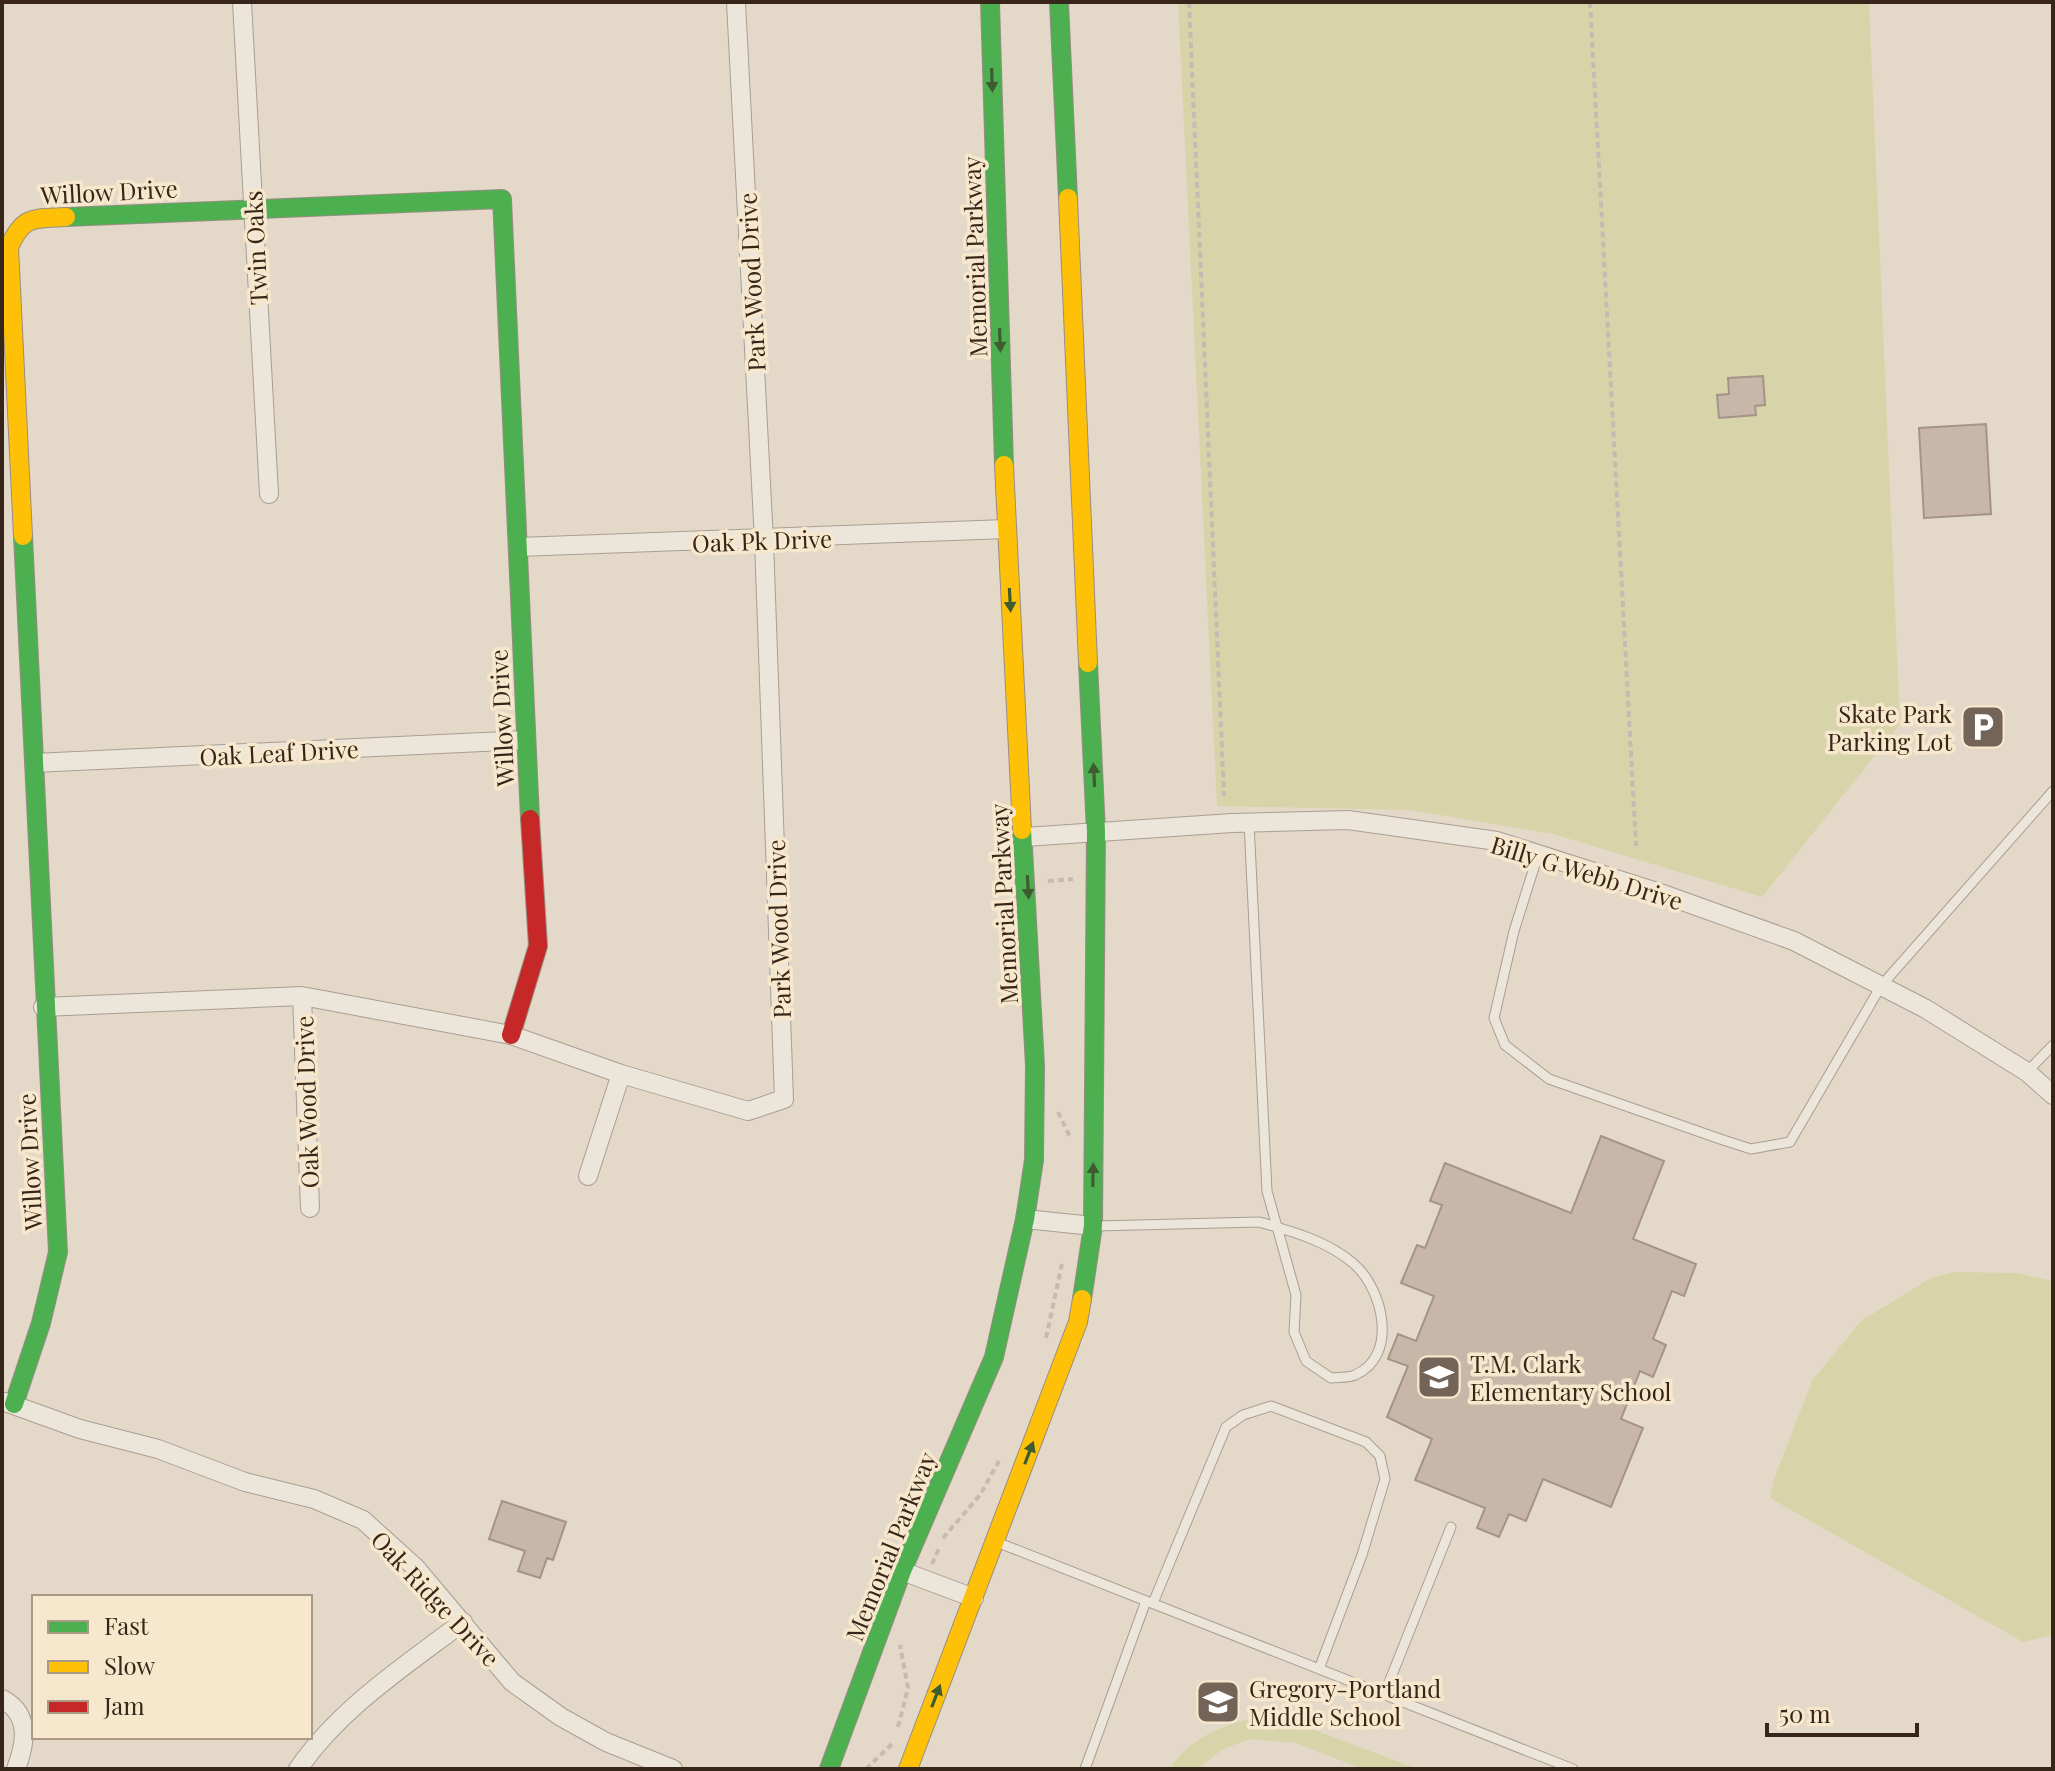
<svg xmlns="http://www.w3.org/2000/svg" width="2055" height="1771" viewBox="0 0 2055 1771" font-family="'Playfair Display',serif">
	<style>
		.green { fill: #d7d4a9 }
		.building { fill: #c8b6a9; stroke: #a49488; stroke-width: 2 }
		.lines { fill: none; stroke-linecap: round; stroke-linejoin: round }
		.lane-casing { stroke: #a99e92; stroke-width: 11 }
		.street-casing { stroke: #a99e92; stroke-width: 20 }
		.fast-casing { stroke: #988d82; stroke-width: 20 }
		.slow-casing { stroke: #988d82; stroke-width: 20 }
		.jam-casing { stroke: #988d82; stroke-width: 20 }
		.path { stroke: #c4bbb1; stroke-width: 4; stroke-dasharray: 6 4; stroke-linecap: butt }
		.lane { stroke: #ece5da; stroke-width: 9 }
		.street { stroke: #ece5da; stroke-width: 18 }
		.fast { stroke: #4caf50; stroke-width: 18 }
		.slow { stroke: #ffc107; stroke-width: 18 }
		.jam { stroke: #c62828; stroke-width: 18 }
		.oneway { fill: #3f5c30 }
		.labels { text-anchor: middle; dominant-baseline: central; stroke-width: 7; stroke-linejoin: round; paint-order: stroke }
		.street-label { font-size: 24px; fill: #37251a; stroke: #f7e7cc }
		.poi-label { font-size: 24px; fill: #37251a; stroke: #f7e7cc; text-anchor: start }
	</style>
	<rect width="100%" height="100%" fill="#e4d9c8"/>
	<path class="green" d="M1178,2H1869L1900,724L1762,897L1553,834L1411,810L1217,806Z
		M1954,1272L2016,1273L2053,1281V1635L2023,1642L1770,1498L1774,1479L1812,1381L1861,1321L1931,1278Z
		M1261,1717L1285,1719L1418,1769H1363L1295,1743L1250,1739L1223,1749L1197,1769H1170C1190,1736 1226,1724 1261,1717Z"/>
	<path class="building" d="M1763,376L1765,405L1755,406L1756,415L1719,418L1717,395L1729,394L1728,378Z
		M1986,424L1991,514L1924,518L1919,428Z
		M1601,1136L1664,1161L1633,1239L1696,1264L1684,1296L1672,1291L1653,1339L1666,1345L1653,1377L1640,1371L1621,1419L1643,1428L1611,1507L1543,1479L1526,1521L1509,1514L1499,1537L1477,1528L1485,1508L1415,1480L1432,1439L1387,1417L1408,1366L1388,1359L1398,1334L1416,1341L1434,1296L1401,1283L1417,1245L1425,1248L1442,1205L1430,1201L1445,1163L1571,1213Z
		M502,1501L566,1522L553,1560L547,1558L540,1578L518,1571L525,1551L489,1539Z"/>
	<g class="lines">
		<g class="lane-casing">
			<path id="lane" d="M1538,855L1514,931L1494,1018L1505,1045L1549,1079L1723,1140L1751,1149L1790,1142L1881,986L2053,791
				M2027,1072L2053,1045
				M1096,1226L1259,1222C1291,1231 1328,1241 1354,1264C1383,1289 1399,1356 1355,1375C1349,1378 1338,1377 1331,1378L1306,1361L1294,1332L1296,1295L1267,1191L1249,823
				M999,1543L1573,1769
				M1153,1603L1226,1427L1243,1415L1271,1406L1366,1442L1380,1456L1385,1479L1362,1555L1319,1669
				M1384,1695L1451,1527
				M1085,1769L1146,1601"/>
		</g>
		<g class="street-casing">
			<path id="street" d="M242,2L269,494
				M518,547L1006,529
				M34,763L525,740
				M1025,837L1232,823L1348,820L1497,841L1660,893L1794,941L1926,1009L2027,1072L2053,1095
				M302,996L310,1208
				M43,1007L302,996L511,1035L621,1074L748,1111L784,1099L764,541L736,2
				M588,1176L621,1074
				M1025,1219L1093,1226
				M5,1402L80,1429L158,1449L245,1482L314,1499L363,1520L416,1568L512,1682L561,1717L606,1742L673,1769
				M902,1571L974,1598
				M2,1699C31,1714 26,1743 16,1769
				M298,1769C340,1708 405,1666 463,1622"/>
		</g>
		<g class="fast-casing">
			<path id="fast" d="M990,2L1004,465
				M1059,2L1068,198
				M66,217L502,199L530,819
				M1082,1299L1093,1226L1096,832L1088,663
				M14,1404L41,1323L58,1252L23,536
				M829,1769L902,1571L994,1357L1025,1219L1034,1160L1035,1066L1022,830"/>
		</g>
		<g class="slow-casing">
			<path id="slow" d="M1068,198L1088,663
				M1004,465L1022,830
				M23,536L9,247C24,215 32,219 66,217
				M908,1769L1078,1322L1082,1299"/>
		</g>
		<g class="jam-casing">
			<path id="jam" d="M511,1035L538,946L530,819"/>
		</g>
		<path class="path" d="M1189,2L1224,796
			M1590,2L1636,846
			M1048,881L1073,879
			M1058,1112L1070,1137
			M1046,1338L1062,1264
			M943,1538L980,1495L999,1461
			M932,1564L940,1546
			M898,1727L908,1688L900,1645
			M866,1769L893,1743"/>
		<use href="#lane" class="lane"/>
		<use href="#street" class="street"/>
		<use href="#fast" class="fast"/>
		<use href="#slow" class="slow"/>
		<use href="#jam" class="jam"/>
	</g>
	<defs><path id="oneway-solid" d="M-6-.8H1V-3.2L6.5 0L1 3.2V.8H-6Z" transform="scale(2)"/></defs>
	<g class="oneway">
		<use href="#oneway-solid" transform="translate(992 80) rotate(88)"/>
		<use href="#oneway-solid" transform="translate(1000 340) rotate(88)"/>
		<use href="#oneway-solid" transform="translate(1010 600) rotate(87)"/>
		<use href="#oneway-solid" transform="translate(1094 775) rotate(-93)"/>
		<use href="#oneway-solid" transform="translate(1028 887) rotate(87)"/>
		<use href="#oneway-solid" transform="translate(1093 1175) rotate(-89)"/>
		<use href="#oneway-solid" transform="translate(1029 1453) rotate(-69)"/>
		<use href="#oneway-solid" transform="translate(936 1696) rotate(-69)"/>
	</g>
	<defs>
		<g id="parking-square" transform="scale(2.3)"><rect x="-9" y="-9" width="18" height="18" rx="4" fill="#746457" stroke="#f7e7cc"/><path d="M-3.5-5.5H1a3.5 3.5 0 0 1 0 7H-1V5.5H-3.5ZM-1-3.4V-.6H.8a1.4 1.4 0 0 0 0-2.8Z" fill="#fff"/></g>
		<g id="school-square" transform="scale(2.3)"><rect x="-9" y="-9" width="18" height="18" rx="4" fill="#746457" stroke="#f7e7cc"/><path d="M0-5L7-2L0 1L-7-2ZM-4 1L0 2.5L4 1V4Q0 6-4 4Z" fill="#fff"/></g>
	</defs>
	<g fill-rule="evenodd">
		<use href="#parking-square" x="1983" y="727"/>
		<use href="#school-square" x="1439" y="1377"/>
		<use href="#school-square" x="1218" y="1702"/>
	</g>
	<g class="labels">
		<g class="street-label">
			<text transform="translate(109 191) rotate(-3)">Willow Drive</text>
			<text transform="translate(255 248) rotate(-93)">Twin Oaks</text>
			<text transform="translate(974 257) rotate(-92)">Memorial Parkway</text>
			<text transform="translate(751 282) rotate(-93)">Park Wood Drive</text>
			<text transform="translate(762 540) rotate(-2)">Oak Pk Drive</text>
			<text transform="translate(501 718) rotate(-93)">Willow Drive</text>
			<text transform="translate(279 752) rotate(-3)">Oak Leaf Drive</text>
			<text transform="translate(1587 872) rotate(17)">Billy G Webb Drive</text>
			<text transform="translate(1003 904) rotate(-93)">Memorial Parkway</text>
			<text transform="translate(778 929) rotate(-92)">Park Wood Drive</text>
			<text transform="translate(306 1102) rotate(-92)">Oak Wood Drive</text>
			<text transform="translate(29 1162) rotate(-93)">Willow Drive</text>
			<text transform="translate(890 1546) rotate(-68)">Memorial Parkway</text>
			<text transform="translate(436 1598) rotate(47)">Oak Ridge Drive</text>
		</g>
		<g class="poi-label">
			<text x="1952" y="713" text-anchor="end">Skate Park<tspan x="1952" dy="28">Parking Lot</tspan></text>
			<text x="1470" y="1363">T.M. Clark<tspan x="1470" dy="28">Elementary School</tspan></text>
			<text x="1249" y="1688">Gregory-Portland<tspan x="1249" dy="28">Middle School</tspan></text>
		</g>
	</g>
	<rect width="2055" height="1771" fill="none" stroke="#37251a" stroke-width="8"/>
	<rect x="32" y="1595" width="280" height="144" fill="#f7e7cc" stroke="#aa9985" stroke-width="2"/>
	<rect x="48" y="1621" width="40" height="12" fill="#4caf50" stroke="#aa9985" stroke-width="2"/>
	<text x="104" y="1635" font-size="24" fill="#37251a">Fast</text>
	<rect x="48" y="1661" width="40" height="12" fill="#ffc107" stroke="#aa9985" stroke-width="2"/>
	<text x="104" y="1675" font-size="24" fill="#37251a">Slow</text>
	<rect x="48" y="1701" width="40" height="12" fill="#c62828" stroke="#aa9985" stroke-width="2"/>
	<text x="104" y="1715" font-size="24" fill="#37251a">Jam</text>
	<path d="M1767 1723v12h150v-12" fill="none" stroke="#37251a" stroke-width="4"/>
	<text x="1779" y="1723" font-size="24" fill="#37251a" stroke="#f7e7cc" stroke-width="6" paint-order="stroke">50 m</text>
</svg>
